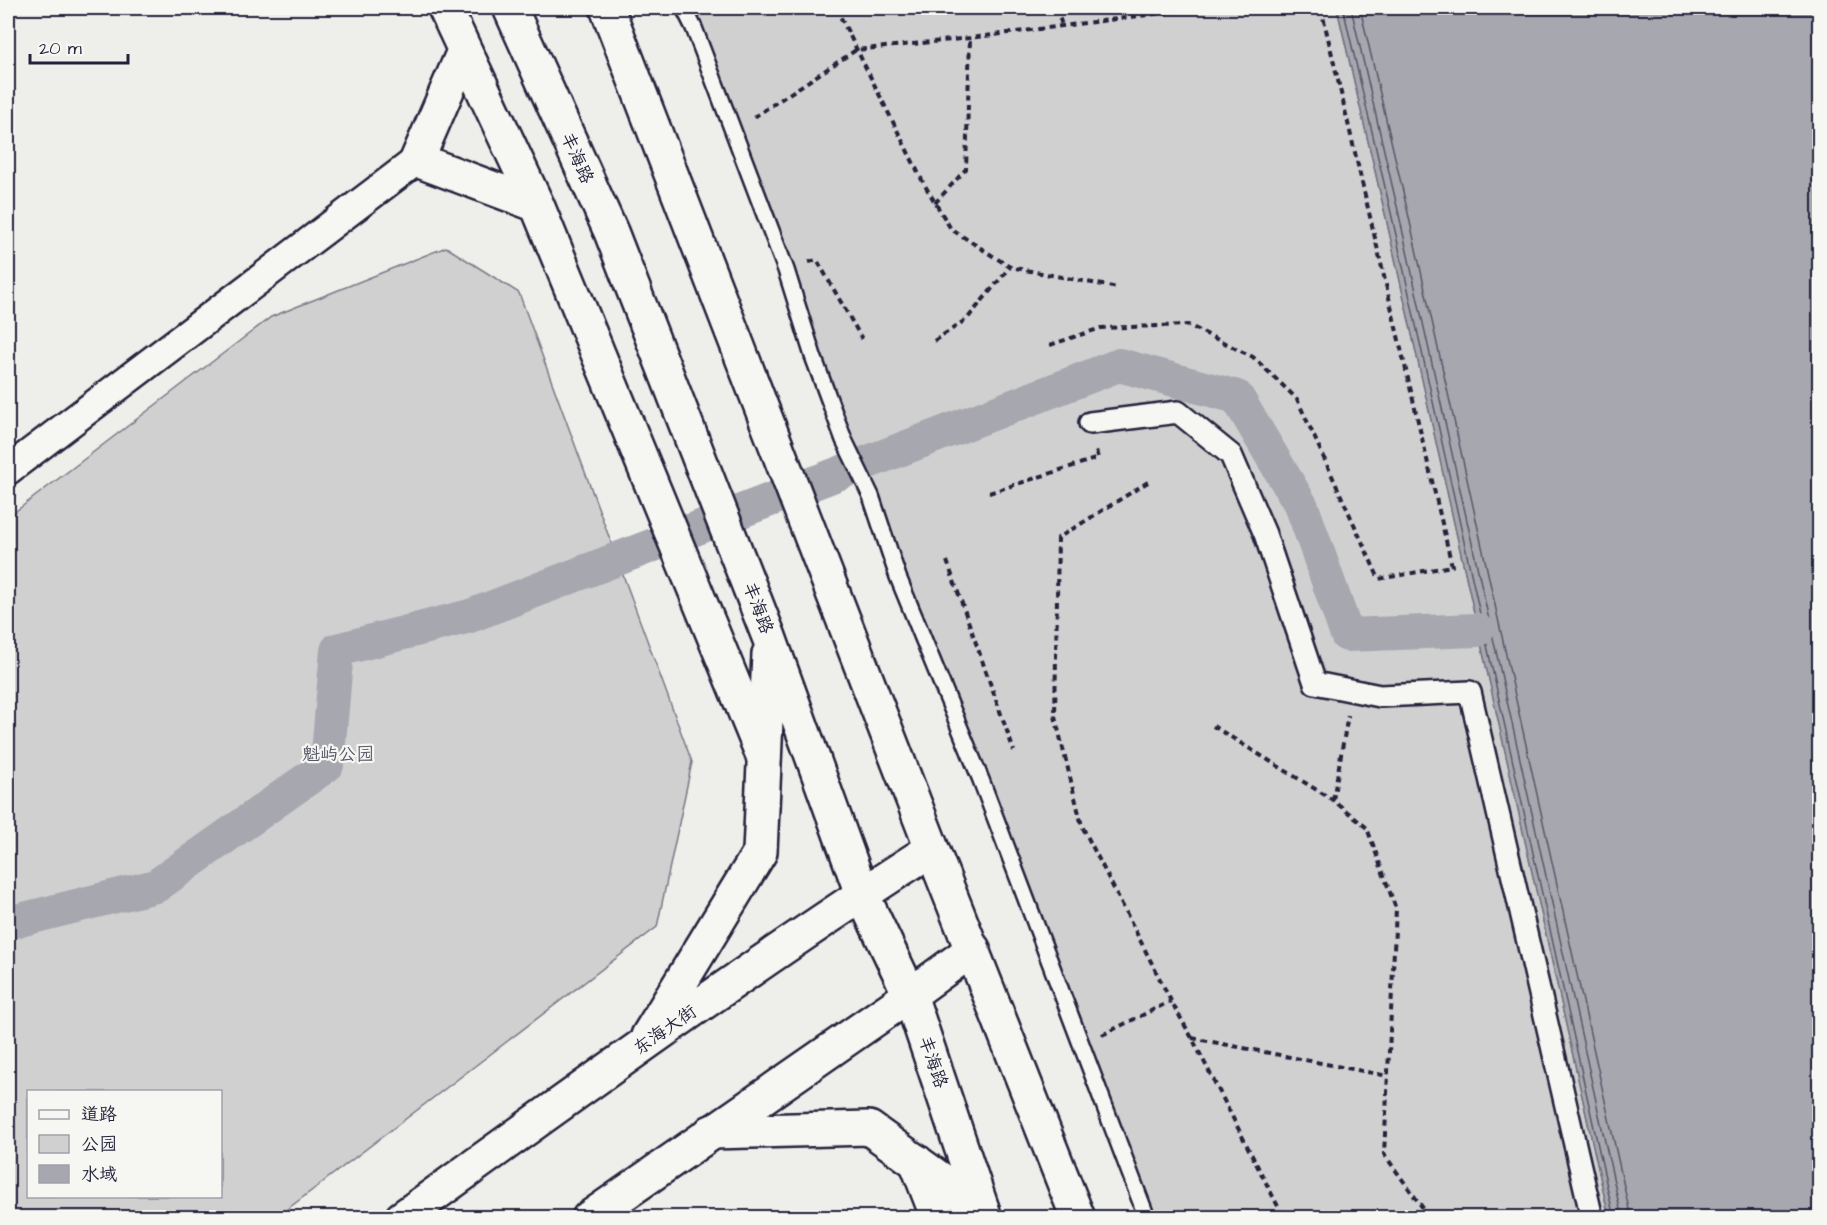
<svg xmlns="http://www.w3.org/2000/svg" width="1827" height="1225" viewBox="0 0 1827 1225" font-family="'Architects Daughter','LXGW WenKai TC',sans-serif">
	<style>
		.green { fill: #d0d0d1; stroke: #797986; stroke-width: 1.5; fill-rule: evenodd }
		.water { fill: #a7a7af; stroke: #727281; stroke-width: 1.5 }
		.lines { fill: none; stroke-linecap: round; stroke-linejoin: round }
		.shore { stroke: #575769; stroke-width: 1.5 }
		.canal { stroke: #a7a7af; stroke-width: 34 }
		.service-casing { stroke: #22223b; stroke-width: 20 }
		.pedestrian-casing { stroke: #22223b; stroke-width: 26 }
		.minor-casing { stroke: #22223b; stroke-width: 33 }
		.tertiary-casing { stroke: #22223b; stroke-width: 38 }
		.secondary-casing { stroke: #22223b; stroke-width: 38 }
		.primary-casing { stroke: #22223b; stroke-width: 38 }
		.path { stroke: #22223b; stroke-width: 4; stroke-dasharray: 6 4.5; stroke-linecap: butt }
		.service { stroke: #f6f6f2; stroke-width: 15 }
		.pedestrian { stroke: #f6f6f2; stroke-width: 21 }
		.minor { stroke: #f6f6f2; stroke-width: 28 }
		.tertiary { stroke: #f6f6f2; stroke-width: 33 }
		.secondary { stroke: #f6f6f2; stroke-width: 33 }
		.primary { stroke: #f6f6f2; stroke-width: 33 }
		.labels { text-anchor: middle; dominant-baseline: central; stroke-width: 4.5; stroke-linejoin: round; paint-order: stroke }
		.street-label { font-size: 18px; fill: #22223b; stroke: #f6f6f2 }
		.park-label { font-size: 18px; fill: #565668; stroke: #f6f6f2 }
	</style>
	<rect width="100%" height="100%" fill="#eeeeeb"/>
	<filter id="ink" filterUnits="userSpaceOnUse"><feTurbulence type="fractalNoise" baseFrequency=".0167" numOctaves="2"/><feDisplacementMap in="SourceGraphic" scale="12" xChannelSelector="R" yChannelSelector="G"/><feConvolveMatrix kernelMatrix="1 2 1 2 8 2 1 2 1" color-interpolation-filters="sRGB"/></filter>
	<g filter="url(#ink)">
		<path class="green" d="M684,8H1337L1386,218L1609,1217H1147Z
			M446,247L519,293L692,762L657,927L277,1217H8V517L271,317ZM28,1092H220V1196H28Z"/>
		<path class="water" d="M1337,8H1819V1217H1609L1386,218Z"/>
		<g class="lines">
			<path class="shore" d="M1343,8L1392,217L1614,1218
				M1351,8L1399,215L1622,1218
				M1360,8L1408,213L1631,1218"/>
			<path class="canal" d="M8,923L156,886L327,765L337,650L470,616L1119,365L1237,397L1302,507L1347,635L1477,630"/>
			<g class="service-casing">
				<path id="service" d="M684,8L694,28L786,270L813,356L844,440L871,496L898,577L981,780L1147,1218"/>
			</g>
			<g class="pedestrian-casing">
				<path id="pedestrian" d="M1090,423L1178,412L1231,455L1265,534L1315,683L1380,696L1470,692L1592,1218"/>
			</g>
			<g class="minor-casing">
				<path id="minor" d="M8,470L417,160"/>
			</g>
			<g class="tertiary-casing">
				<path id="tertiary" d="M445,8L537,205L764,758
					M464,51L417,160L537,205
					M916,1161L938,1218"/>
			</g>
			<g class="secondary-casing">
				<path id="secondary" d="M711,1132L869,1128L982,1209"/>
			</g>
			<g class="primary-casing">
				<path id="primary" d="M510,8L611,232L769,637L862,894L910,995L985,1218
					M607,8L932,849L1078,1218
					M648,1036L760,852L769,654
					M402,1218C577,1092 751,965 932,849
					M589,1218L910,995L973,949"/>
			</g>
			<path class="path" d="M836,8L924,184L951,229L1010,267L1118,288
				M1056,8L1062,25
				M754,117L856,50L970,38L1201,8
				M935,203L966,169L970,38
				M809,262L817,260L862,339
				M934,341L967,319L1010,267
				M1050,345L1101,328L1188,325L1253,357L1297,399L1379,579L1452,566L1321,8
				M1148,482L1058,538L1055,716L1082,826L1171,1001L1192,1038L1284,1218
				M989,493L1098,458L1095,447
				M947,561L1014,751
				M1213,726L1333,800L1367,828L1396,909L1384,1154L1430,1218
				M1333,800L1348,715
				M1102,1035L1171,1001
				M1192,1038L1388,1076"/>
			<use href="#service" class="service"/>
			<use href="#pedestrian" class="pedestrian"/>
			<use href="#minor" class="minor"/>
			<use href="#tertiary" class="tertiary"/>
			<use href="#secondary" class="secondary"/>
			<use href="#primary" class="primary"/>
		</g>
	</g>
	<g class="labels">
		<g class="street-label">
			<text transform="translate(577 158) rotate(66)">丰海路</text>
			<text transform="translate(758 608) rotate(69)">丰海路</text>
			<text transform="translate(665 1030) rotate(-35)">东海大街</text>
			<text transform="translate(933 1062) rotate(71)">丰海路</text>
		</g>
		<g class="park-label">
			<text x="338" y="754">魁屿公园</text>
		</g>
	</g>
	<rect width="1827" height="1225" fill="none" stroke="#f6f6f2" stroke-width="30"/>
	<rect x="15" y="15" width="1797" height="1195" fill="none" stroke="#22223b" stroke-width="2" filter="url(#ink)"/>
	<rect x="27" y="1090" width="195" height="108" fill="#f6f6f2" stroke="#a1a1a9" stroke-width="1.5"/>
	<rect x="39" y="1110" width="30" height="9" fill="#f6f6f2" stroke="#a1a1a9" stroke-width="1.5"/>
	<text x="81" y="1120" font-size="18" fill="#22223b">道路</text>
	<rect x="39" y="1135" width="30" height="18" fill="#d0d0d1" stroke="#a1a1a9" stroke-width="1.5"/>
	<text x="81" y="1150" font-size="18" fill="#22223b">公园</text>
	<rect x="39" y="1165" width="30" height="18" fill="#a7a7af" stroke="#a1a1a9" stroke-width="1.5"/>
	<text x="81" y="1180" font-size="18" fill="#22223b">水域</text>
	<path d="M30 54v9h98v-9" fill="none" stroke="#22223b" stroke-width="3"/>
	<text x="39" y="54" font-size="18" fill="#22223b" stroke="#f6f6f2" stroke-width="4.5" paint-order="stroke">20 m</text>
</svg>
